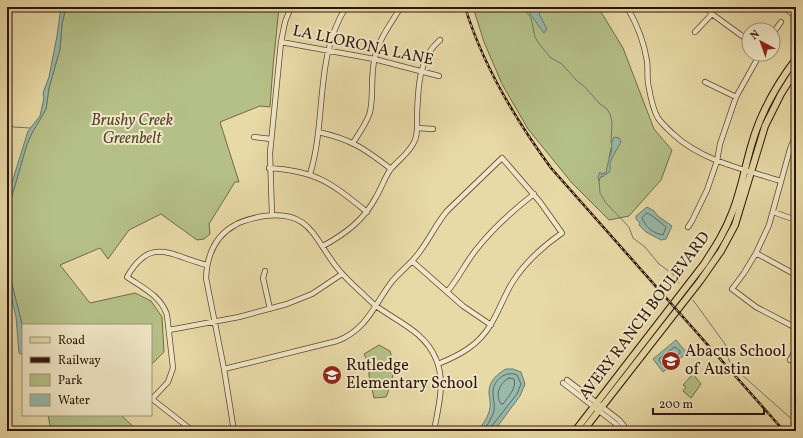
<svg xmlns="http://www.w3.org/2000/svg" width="803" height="438" viewBox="0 0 803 438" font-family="Vollkorn,serif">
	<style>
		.green { fill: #b5c088; stroke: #716a49 }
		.water { fill: #97baab; stroke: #6d786b }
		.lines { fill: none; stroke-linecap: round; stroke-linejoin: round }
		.shore { stroke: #62675a; stroke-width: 1 }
		.stream { stroke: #6d786b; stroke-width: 1 }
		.minor-casing { stroke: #5c4631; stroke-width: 6 }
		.major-casing { stroke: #2d140a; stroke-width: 8 }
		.minor { stroke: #f0e7c6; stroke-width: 4.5 }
		.major { stroke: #e8daa7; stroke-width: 6 }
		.rail-casing { stroke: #2d140a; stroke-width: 2.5 }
		.rail { stroke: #f0e7c6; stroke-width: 1; stroke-dasharray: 3; stroke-linecap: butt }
		.labels { text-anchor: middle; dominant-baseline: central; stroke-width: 4; stroke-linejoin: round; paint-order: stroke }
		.street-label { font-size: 16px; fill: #2d140a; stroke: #f0e7c6 }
		.park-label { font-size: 16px; font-style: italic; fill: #564830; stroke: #f0e7c6 }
		.poi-label { font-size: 16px; fill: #2d140a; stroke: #f0e7c6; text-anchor: start }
	</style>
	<rect width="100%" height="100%" fill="#e8daa7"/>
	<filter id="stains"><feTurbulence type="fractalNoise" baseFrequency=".005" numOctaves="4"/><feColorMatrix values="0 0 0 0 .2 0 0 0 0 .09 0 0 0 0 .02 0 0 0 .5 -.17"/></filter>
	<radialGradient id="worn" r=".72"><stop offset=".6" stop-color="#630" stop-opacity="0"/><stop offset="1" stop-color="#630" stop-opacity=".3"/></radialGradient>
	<path class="green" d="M66,7H279L273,66L270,107L260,106L220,122L239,182H235L209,224L210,234L204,239L197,240L161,214L129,230L108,259L100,248L60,265L90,303L135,293L151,301L162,317L164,352L151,365V325H23V344L22,336V324L7,265V220L11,199L27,144L32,133L46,109L49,88L60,49L62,24Z
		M473,7H598L623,48L654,129L672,150L661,180L629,216L609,220L572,183L528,129L502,84L484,42Z
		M379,345L390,351C396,369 393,381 386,397L374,398L369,376V364L364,354Z
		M693,374L701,384L691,398L683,391L686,387L683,385Z
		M48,415H121L138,431H51Z"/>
	<path class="water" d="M61,7H66L62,24L60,49L49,88L46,109L32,133L27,144L11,199L7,220V200L9,192L28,131L40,116L44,98L43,93L49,77L57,36Z
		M525,7H543L539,14L547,29L544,33Z
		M614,137L619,138L621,142L614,154L610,163V171L607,174L604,175L603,177L601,176L599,181L598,177L600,172L602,175L603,173H606C607,166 609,159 611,153C613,147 610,146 614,137Z
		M647,207L654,211L658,216L672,226L666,239L661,240L646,232L639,225L640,223L636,219V216Z
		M7,265L22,324L23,355L19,353L16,317L7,280Z
		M676,340L687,353L663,372L653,359Z
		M506,369H513L521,372L525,384L520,396L494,431H478C482,425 487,419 489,412C491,406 490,400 489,394C488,382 497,374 506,369Z"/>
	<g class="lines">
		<path class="shore" d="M647,213C650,213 662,224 666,227L663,235C652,233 646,227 642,218Z
			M675,347L680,351V353L665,365H663L659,361L660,358Z
			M509,378L514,379C517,388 508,397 503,404H501C495,395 499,383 509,378Z
			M483,431C487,425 492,419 494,411C495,405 493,399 493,392C493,380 506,370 517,375L521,384L517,394L491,427L490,431"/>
		<path class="stream" d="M522,7L531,18L535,37L540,45L551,58L562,64L576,80L585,87L599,103L607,109L610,114L612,122L611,143
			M7,121L13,127L30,128
			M609,158L611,148
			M599,179L600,193L606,203L629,227L633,238L645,247L659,264L673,274L679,283
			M693,300L725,344L729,360L732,366L796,423"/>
		<g class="minor-casing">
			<path id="minor" d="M627,7C637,24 644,42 647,61C648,68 647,76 648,83C650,94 652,108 658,118C662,124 668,129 673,134C702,161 743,169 781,181
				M705,7L712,14L749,41
				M784,7L796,17
				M695,32L712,14
				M773,33L781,22
				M281,42L374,59L439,76
				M705,82L736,97
				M417,128L433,129
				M318,132C351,139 365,149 391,169
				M796,135L790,149L769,225L756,253L744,273L732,289L756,307L796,328
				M254,137L271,139
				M353,143C359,133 367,123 370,112C374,94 370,75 375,57C379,39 391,23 401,7
				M269,168C317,171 331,183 367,212
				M310,174C327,119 314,58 346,7
				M773,212L796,220
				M272,215L270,153L281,42L285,22L291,7
				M688,227L692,221L707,190L717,161L720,144L736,97L760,54
				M323,246C345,234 364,220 376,197C381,189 384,179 390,170C398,160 410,153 415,140C418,132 417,124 417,116C418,90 418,58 440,40
				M756,253L796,275
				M412,261L463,306L491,325
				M265,271L263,278L270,309
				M447,292C458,279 465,264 475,251C492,229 512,211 534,194
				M169,330L239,317L287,304L312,294L342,274
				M790,360L796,349
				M224,369L337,341C366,330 374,306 390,284C398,273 410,265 418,254C429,240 436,224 447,211L502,158L540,202L562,233C542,247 525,262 512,283C504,296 499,311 491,324C479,345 460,355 438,364
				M567,380L619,420L624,426L625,431
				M563,383L616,424L620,429V431
				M193,431L152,399L168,382L173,368L167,315C161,296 143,288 127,277C151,235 171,256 207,265
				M234,431L224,369L206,278C207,256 215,236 235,225C243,220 254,218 264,216C309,210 313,236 335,265C343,276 353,285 363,294C367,298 371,302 376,306C398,322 425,332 436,359C446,382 438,408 434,431"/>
		</g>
		<g class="major-casing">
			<path id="major" d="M575,431L704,264C715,247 725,232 732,213C741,191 745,166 752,143C761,112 777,84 796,59
				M583,431L700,281L721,251L735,225L765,126L781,94L796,70"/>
		</g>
		<use href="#minor" class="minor"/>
		<use href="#major" class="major"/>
		<g class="rail-casing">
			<path id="rail" d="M465,7C483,66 515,119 551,168L784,431"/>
		</g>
		<use href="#rail" class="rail"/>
	</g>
	<defs>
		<g id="school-disc" transform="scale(1)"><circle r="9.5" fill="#8f2418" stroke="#f0e7c6"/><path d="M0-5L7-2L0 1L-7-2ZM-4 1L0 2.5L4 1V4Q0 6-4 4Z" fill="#fff"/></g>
	</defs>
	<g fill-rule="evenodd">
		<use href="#school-disc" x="671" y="361"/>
		<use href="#school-disc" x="332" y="375"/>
	</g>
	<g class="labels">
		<g class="street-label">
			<text transform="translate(363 46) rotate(12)">LA LLORONA LANE</text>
			<text transform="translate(645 316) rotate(-53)">AVERY RANCH BOULEVARD</text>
		</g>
		<g class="park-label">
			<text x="132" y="121">Brushy Creek<tspan x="132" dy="18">Greenbelt</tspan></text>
		</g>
		<g class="poi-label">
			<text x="685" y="352">Abacus School<tspan x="685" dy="18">of Austin</tspan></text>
			<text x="346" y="366">Rutledge<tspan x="346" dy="18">Elementary School</tspan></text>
		</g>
	</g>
	<rect width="803" height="438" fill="none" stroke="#e8daa7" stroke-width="24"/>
	<rect x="8" y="8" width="787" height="422" fill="none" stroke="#2d140a" stroke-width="2"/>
	<rect x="12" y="12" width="779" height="414" fill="none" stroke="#2d140a"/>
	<rect x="22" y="324" width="130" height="92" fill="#f0e7c6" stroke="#a2937b"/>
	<rect x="30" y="337" width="20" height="6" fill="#e8daa7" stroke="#a2937b"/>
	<text x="58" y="344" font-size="12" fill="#2d140a">Road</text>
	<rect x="30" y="357" width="20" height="6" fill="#2d140a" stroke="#a2937b"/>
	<text x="58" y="364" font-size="12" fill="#2d140a">Railway</text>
	<rect x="30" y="374" width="20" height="12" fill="#b5c088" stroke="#a2937b"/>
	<text x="58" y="384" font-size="12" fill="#2d140a">Park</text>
	<rect x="30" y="394" width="20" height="12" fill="#97baab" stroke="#a2937b"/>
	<text x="58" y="404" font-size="12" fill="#2d140a">Water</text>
	<g transform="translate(761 42) rotate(319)"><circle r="19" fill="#f0e7c6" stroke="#a2937b"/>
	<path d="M0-3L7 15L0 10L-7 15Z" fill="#8f2418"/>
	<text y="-6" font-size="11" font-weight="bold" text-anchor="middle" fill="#2d140a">N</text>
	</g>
	<path d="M653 408v6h111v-6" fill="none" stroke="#2d140a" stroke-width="2"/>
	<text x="659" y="408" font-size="12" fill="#2d140a" stroke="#f0e7c6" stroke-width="3" paint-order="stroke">200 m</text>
	<rect width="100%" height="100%" filter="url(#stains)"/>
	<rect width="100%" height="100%" fill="url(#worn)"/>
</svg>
